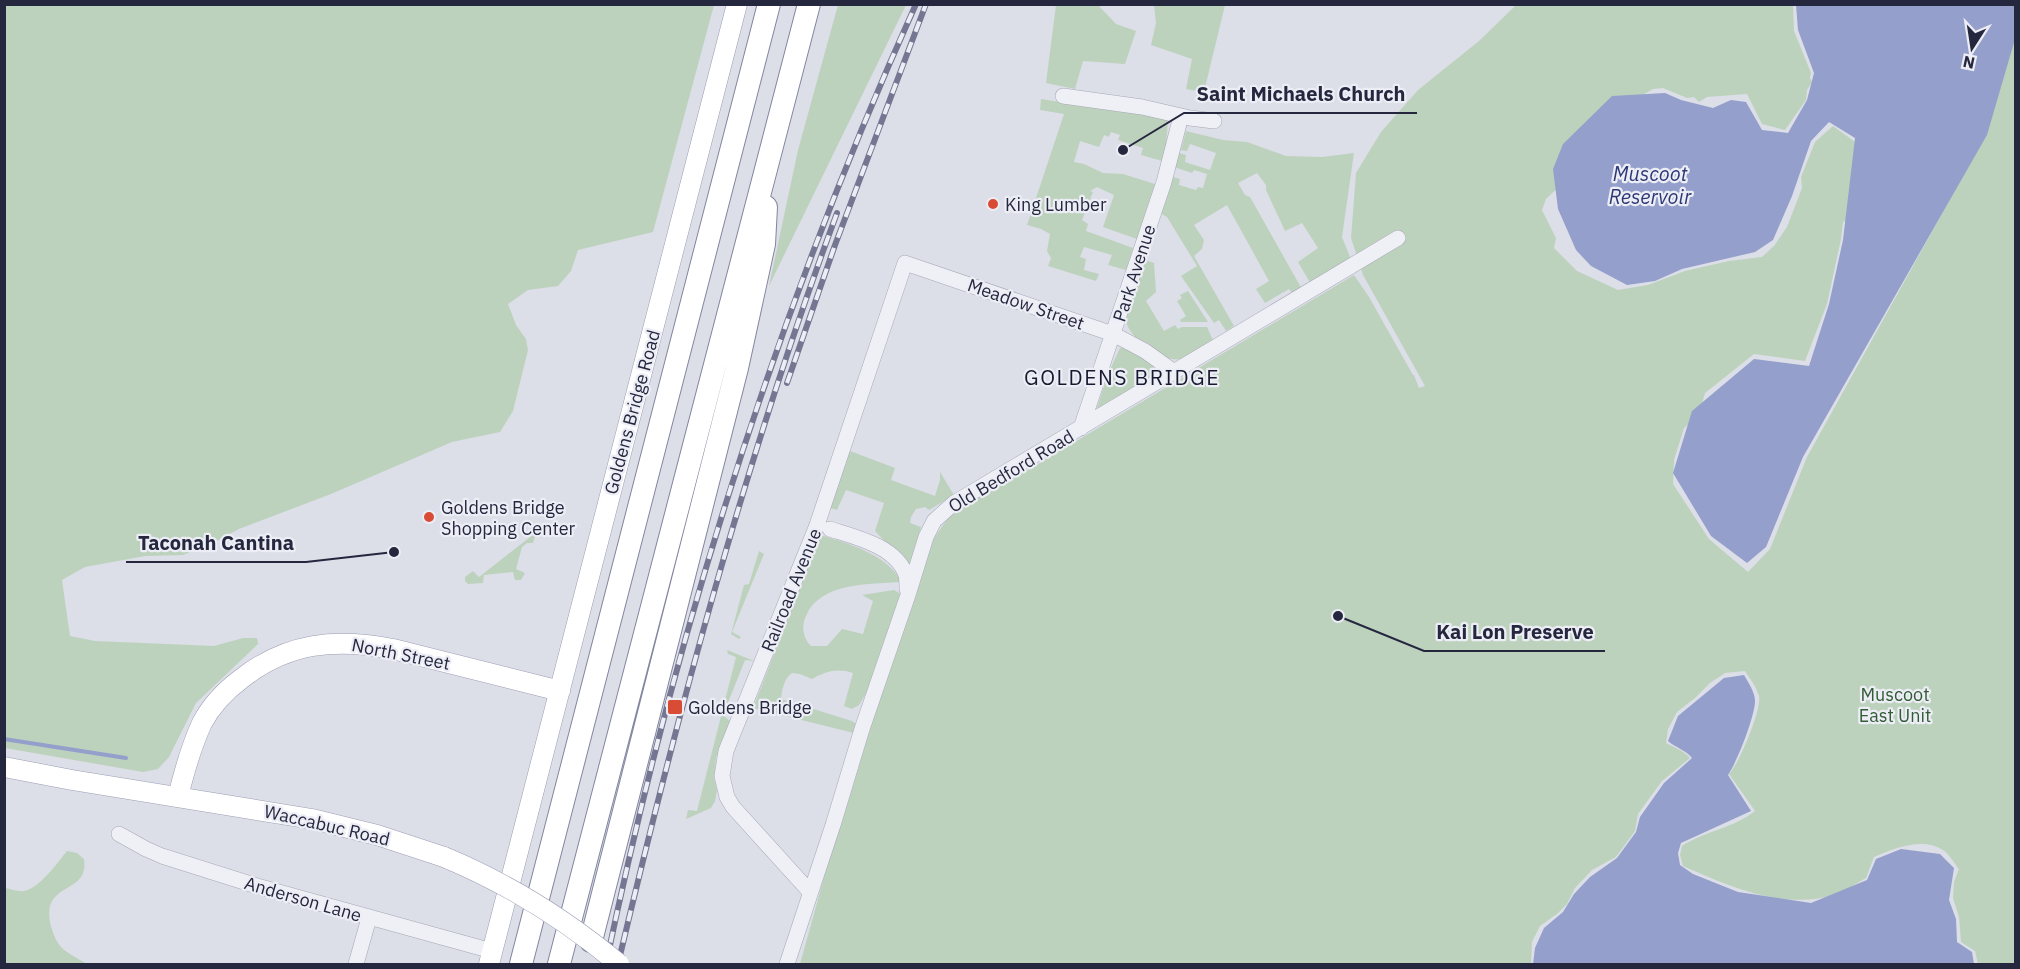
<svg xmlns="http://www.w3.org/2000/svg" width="2020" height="969" viewBox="0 0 2020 969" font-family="'IBM Plex Sans',sans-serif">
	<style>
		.green { fill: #bdd2bd }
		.water { fill: #949fcb }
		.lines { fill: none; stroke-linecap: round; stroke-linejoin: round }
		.stream { stroke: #949fcb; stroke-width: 4 }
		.minor-casing { stroke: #a5a7b5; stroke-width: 16 }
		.major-casing { stroke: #9b9eb4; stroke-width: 21 }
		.highway-casing { stroke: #83869f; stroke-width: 24 }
		.minor { stroke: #eff0f6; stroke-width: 15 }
		.major { stroke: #fff; stroke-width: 20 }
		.highway { stroke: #fff; stroke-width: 22 }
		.rail-casing { stroke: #757792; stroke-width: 6 }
		.rail { stroke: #ecedf5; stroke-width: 4; stroke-dasharray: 11; stroke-linecap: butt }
		.major-bridge-casing { stroke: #9b9eb4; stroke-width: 21; stroke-linecap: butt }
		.major-bridge { stroke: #fff; stroke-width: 20 }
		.poi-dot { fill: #d84c36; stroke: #ecedf5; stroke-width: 2 }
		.labels { text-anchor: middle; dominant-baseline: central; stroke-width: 4.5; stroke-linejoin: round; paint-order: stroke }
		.poi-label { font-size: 18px; fill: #25273f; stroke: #ecedf5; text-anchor: start }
		.street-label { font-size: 18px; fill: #25273f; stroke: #ecedf5 }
		.park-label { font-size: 18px; fill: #315c35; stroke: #ecedf5 }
		.water-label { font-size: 20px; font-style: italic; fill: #2c3876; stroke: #ecedf5 }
		.quarter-label { font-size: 21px; letter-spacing: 1.5px; fill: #171930; stroke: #ecedf5 }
		.leader { fill: none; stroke: #25273f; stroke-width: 2 }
		.callout-dot { fill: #25273f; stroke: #ecedf5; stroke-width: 2 }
		.callout-label { font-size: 20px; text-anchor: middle; font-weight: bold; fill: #25273f; stroke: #ecedf5; stroke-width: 4.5; stroke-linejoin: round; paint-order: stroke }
	</style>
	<rect width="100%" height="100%" fill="#dcdee8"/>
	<path class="green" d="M4,5H714L653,232L578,250L571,271L558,286L528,290L508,304L516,325L526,339L528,350L513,411L500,432L452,442L331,494L239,529L211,544L183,555L145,556L85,567L62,580L70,636L95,641L214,646L243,638H257L258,644L196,703L169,757L158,769L143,772L5,748Z
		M838,5H906L769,286L798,150Z
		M1056,5H1098L1116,24L1136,31L1125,64L1083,61L1075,89L1046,83Z
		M1154,5H1225L1204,92L1186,89L1192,59L1151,45L1156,23Z
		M1516,5H1793L1794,31L1811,73L1810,78L1812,82L1807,90L1806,100L1785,130L1762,124L1747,94L1707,97L1699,102L1694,97L1687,98L1663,88L1653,89L1634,100L1589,158L1546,199L1542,210L1556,238L1554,248L1577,271L1618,290L1648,285L1685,271L1729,261L1762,257L1774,246L1787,227L1802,188L1801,177L1815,142L1833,126L1862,147L1846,221L1843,222L1841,239L1827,304L1805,361L1754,354L1705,393L1699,415L1684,428L1674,460L1673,484L1709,539L1748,572L1770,549L1807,457L1974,156L2015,5V964H1978L1975,951L1961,942L1959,917L1953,898L1954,882L1959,869C1954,863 1949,854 1943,850C1922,837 1895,848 1874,857L1866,878C1857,883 1847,890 1837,894C1785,911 1730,887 1683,866L1680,855L1682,846C1705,831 1734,828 1755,811L1729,774C1739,764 1762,709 1759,696C1756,686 1750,679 1745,671L1725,673L1710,683L1695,698L1677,712L1668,729L1666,743C1675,748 1683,750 1690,758L1662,781L1638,814L1635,831L1616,857L1592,870L1575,888L1567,904L1557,914L1540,926L1532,942L1531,964H800L845,802L848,803L883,686L934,538L948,518L990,490L1028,470L1354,275L1369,297L1413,375H1414L1419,388L1425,386L1363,275L1351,238L1356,173L1381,132L1418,90L1479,41Z
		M1041,99L1165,118L1168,120L1166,146L1162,161L1141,155L1143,148L1118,140L1120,135L1111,132L1109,137L1104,135L1099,147L1080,141L1074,162L1084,164L1103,173L1123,174L1155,184L1137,239L1103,227L1114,195L1097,187L1090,191L1093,192L1082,220L1088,224L1086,231L1133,248L1126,270L1108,265L1112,255L1084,247L1080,257L1086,259L1084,270L1099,274L1096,281L1048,266L1051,258L1047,251L1050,234L1041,229L1027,225L1064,114L1040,110Z
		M1186,131L1223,140L1247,142L1286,156L1322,157L1354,153L1342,237L1352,262L1312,286L1298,262L1318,248L1302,223L1285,231L1266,190V185L1257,173L1238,183L1245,195L1250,197L1303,291L1295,296L1289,289L1265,303L1256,289L1269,281L1227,205L1194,225L1204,240L1202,249L1194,256L1234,326L1226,331L1219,320L1214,323L1181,276L1197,266L1167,217L1158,212L1170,176L1180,179L1179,185L1196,190L1198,187L1203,188L1207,174L1194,170L1192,173L1174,167L1179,153L1186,155L1185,162L1210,170L1216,153L1190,144L1187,151L1181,150Z
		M1143,259L1154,263L1156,292L1146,301L1164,331L1175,325L1178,329L1182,327H1207L1213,340C1203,346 1191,356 1181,359C1163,363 1124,336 1126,317C1127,301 1138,276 1143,259Z
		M1188,291L1208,322H1181L1180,320L1186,316L1177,301L1182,298L1180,295Z
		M1124,347C1136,351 1153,362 1158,374L1095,414L1108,374L1120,348Z
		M850,451L895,468L891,480L935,496L940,480V472L954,495L929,510L925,507L916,509L911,517L910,523L921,527L909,567L875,531L884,503L846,490L837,510L830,508Z
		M536,523L538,525L533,543H527L522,547L516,569L525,573L521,580H515L513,572L484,575L483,583L468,584L465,581V577L473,571L479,577L534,534L530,527Z
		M821,535C850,544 886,554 902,582C870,584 820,582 806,616C801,626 803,638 811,646H827L842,629L863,634L873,601L862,595L894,590L901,594L868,690L859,705L852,709L844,706L853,673C836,668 827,671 812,679L800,674L792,673C784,678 782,690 781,699L852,721L856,724L854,733L753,708Z
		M759,551L764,554L732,632L741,637L739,639L731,634L744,585L749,584Z
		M727,650L754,661L745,660L723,715L730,721L716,758L714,778L717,790L715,801L711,808L686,819L688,810L697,811L736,657L728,654Z
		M67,851L77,853L84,859C90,896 39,880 51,926C58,951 66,951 87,964H5V888C11,889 18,892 24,891C40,888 57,863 67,851Z"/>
	<path class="water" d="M1796,5H2015V39L1987,135L1803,457L1766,547L1747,563L1711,536L1673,473L1692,411L1754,359L1809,366L1829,304L1843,240L1855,138L1829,122L1811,141L1792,196L1773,240L1755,252L1682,269L1655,281L1627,285L1591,266L1576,250L1558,209L1553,169L1563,144L1612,96L1665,93L1681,100L1713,108L1731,100L1746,102L1762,130L1788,133L1807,100L1814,73L1798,30Z
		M1744,675C1748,682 1755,692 1755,701C1755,716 1737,762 1728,775L1751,811L1681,843L1678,853L1680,865L1693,874L1738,892L1811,903L1867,880L1876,859L1901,849L1940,854L1954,868L1949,900L1956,919L1957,942L1972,952L1974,964H1533L1535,948L1544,928L1563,912L1574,894L1590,877L1617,858L1636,832L1640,817L1664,783L1692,758C1686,750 1676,748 1668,741L1678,716L1724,678Z"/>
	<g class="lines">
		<path class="stream" d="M4,739L126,758"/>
		<g class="minor-casing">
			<path id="minor" d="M1063,96L1142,107L1190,118L1214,121
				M1081,428L1164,182L1181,116
				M830,529C855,537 896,546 906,575C907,579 907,585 907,589
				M119,834L146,849L162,856L257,886L492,951
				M810,892L733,807L727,797L722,776L726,751L817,525L905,263L1113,334L1145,351L1173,371
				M356,964L369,918
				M787,964L833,825L862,729L908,595L926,537L934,521L954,503L1398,238"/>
		</g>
		<g class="major-casing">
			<path id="major" d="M4,767L72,780L312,819L377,835L444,857
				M178,797C184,772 191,747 202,723C211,706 225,691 241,679C288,642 336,638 393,649L560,691
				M489,964L737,4"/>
		</g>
		<g class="highway-casing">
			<path id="highway" d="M591,941L737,368L764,244L766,207
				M521,964L769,4
				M559,964L809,4"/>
		</g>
		<use href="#minor" class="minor"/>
		<use href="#major" class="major"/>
		<use href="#highway" class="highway"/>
		<g class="rail-casing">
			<path id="rail" d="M787,383L835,245L926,4
				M606,964C675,633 776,314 916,4
				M618,964C678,711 746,458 837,213"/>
		</g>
		<use href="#rail" class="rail"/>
		<g class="major-bridge-casing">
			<path id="major-bridge" d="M444,857C509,884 565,919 619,964"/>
		</g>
		<use href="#major-bridge" class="major-bridge"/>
	</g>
	<g class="poi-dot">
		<circle cx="993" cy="204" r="6"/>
		<circle cx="429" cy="517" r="6"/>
		<rect x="667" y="699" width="16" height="16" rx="3"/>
	</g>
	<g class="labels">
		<g class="poi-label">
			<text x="1005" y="204">King Lumber</text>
			<text x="441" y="507">Goldens Bridge<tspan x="441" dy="21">Shopping Center</tspan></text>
			<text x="688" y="707">Goldens Bridge</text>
		</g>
		<g class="street-label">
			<text transform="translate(1134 273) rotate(-72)">Park Avenue</text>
			<text transform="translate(1026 304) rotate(19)">Meadow Street</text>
			<text transform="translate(632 412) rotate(-75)">Goldens Bridge Road</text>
			<text transform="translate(1011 471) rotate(-31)">Old Bedford Road</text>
			<text transform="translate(791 590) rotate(-68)">Railroad Avenue</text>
			<text transform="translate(401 654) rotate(11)">North Street</text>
			<text transform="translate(327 825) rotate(13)">Waccabuc Road</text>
			<text transform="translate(303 899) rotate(16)">Anderson Lane</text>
		</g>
		<g class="park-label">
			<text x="1895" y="694">Muscoot<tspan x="1895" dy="21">East Unit</tspan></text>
		</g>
		<g class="water-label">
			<text x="1650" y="173">Muscoot<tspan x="1650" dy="23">Reservoir</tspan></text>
		</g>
		<g class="quarter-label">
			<text x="1122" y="377">GOLDENS BRIDGE</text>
		</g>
	</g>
	<path class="leader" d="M1123 150L1184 113H1417M394 552L306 562H126M1338 616L1424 651H1605"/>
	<g class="callout-dot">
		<circle cx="1123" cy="150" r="6"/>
		<circle cx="394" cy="552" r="6"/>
		<circle cx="1338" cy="616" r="6"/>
	</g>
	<g class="callout-label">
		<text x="1301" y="101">Saint Michaels Church</text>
		<text x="216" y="550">Taconah Cantina</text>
		<text x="1515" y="639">Kai Lon Preserve</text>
	</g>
	<rect width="2020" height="969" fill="none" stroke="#25273f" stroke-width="12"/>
	<g transform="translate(1972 48) rotate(192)" stroke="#ecedf5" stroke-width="4.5" paint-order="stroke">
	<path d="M0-4.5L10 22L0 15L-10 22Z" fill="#25273f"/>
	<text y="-9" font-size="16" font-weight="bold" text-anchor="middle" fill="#25273f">N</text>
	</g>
</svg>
